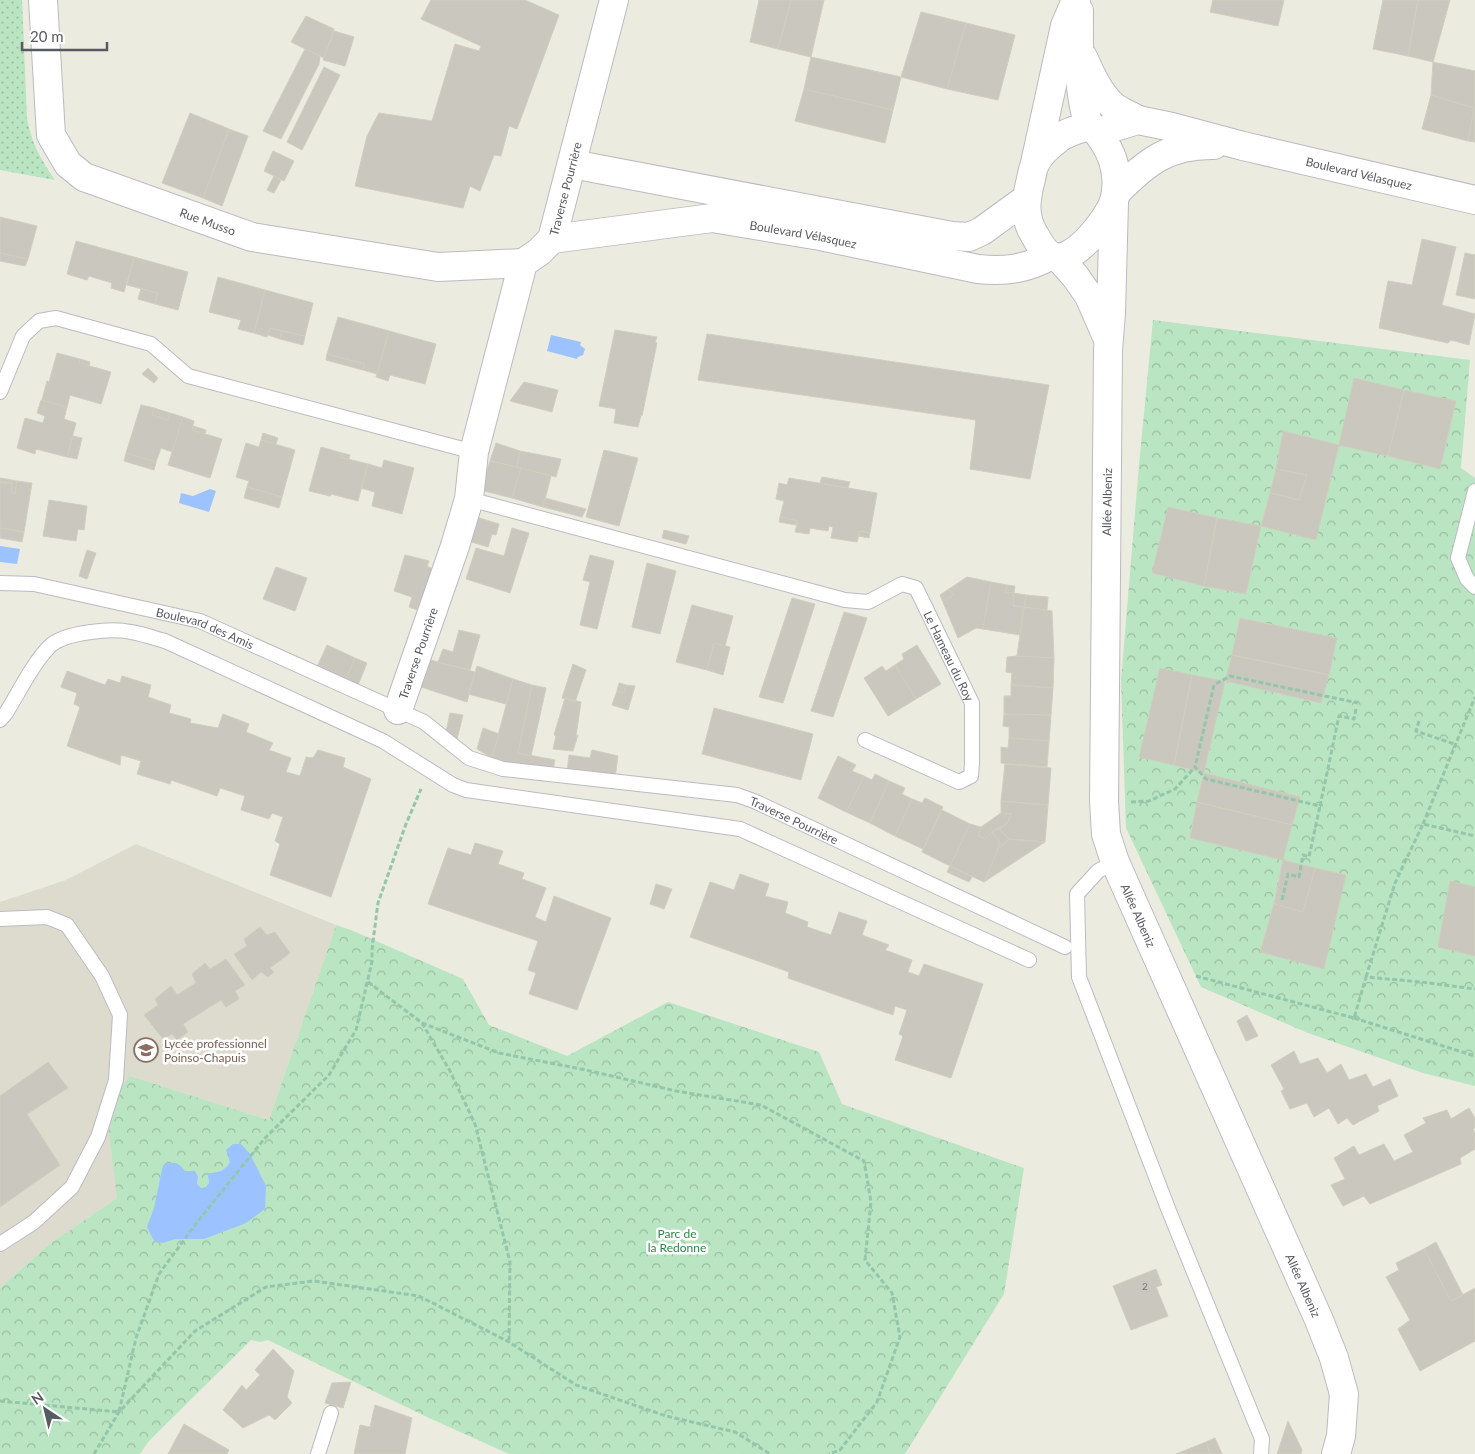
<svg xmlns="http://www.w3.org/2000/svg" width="1475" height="1454" viewBox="0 0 1475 1454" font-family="Lato,sans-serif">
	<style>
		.education { fill: #dcdbce }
		.grass { fill: url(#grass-dots) }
		.forest { fill: url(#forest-crowns) }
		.water { fill: #9cc2ff }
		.building { fill: #c9c7be; stroke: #d1cebe }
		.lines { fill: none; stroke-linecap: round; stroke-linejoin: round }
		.service-casing { stroke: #babbc2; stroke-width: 16 }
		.minor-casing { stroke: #babbc2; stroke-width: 30 }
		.path { stroke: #93c6ab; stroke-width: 3; stroke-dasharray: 5 2.5; stroke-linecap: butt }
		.service { stroke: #fff; stroke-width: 14 }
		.minor { stroke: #fff; stroke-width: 28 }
		.labels { text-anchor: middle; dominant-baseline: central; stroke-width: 5; stroke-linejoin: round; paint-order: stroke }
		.number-label { font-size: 10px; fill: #747578 }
		.street-label { font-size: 12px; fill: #585a61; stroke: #fff }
		.education-label { font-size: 12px; fill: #785e54; stroke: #fff; text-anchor: start }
		.park-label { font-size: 12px; fill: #328645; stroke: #fff }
	</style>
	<defs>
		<pattern id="grass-dots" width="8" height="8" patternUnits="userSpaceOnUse" patternTransform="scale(1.25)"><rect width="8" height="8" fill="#bae5c2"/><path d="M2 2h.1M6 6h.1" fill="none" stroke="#9abda1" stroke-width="1.8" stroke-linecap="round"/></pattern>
		<pattern id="forest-crowns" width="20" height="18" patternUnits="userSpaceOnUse" patternTransform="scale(1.25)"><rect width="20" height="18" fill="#bae5c2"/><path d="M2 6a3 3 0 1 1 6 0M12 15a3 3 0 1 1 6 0" fill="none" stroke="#9abda1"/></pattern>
	</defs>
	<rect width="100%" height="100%" fill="#ecebdf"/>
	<path class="education" d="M136,844L336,925L269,1120L130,1076L117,1198L47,1246L0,1288V902L66,880Z"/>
	<path class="grass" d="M0,0H22L27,118C31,142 41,160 55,180L0,170Z"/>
	<path class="forest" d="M1153,320L1470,360L1461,468L1475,478V1086L1423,1073L1308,1033L1201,987L1126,828L1121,681L1139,465Z
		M336,925L351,930L463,979L489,1025L567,1056L668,1002L819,1052L842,1104L1024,1168L1004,1294L905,1454H509L429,1418L268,1340L260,1342L251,1340L149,1441L140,1454H0V1288L47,1246L117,1198L109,1131L121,1089L130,1076L269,1120Z"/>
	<path class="water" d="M551,335L581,342L580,345L585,349L583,355L578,357L577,359L547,351Z
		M210,489L216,491L209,512L179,503L181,493L193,496Z
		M0,546L20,549L17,564L0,562Z
		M233,1144H241L250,1154L266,1186L265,1209L246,1223L204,1239H176L162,1243L154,1241L147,1227L154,1208L163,1165C174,1161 178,1162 185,1171H195L198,1177L197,1184L201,1188L206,1187L209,1183L208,1173C218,1173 225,1171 230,1162L226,1150Z"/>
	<path class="building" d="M431,0H525L559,15L517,129L509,126L501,156L494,155L480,191L470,186L463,208L355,186L367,136L379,113L432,121L455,44L479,51L481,46L421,19Z
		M759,0H791L778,49L750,42Z
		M791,0H824L811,57L778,49Z
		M1213,0H1284L1278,26L1210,12Z
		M1383,0H1418L1408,56L1373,49Z
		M1418,0H1450L1433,62L1408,56Z
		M921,12L966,23L947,89L901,77Z
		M306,16L334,29L324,58L291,42Z
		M966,23L1015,35L998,100L947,89Z
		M334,31L354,37L345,66L323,60Z
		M305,49L320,56L319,64L281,139L263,131Z
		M811,57L901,77L893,110L804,89Z
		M1433,62L1475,71V142L1468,141L1474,108L1431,95Z
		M324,67L340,75L302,150L287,142Z
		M804,89L893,110L885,143L795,121Z
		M1431,95L1474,108L1468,141L1422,129Z
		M190,113L229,129L203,198L162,183Z
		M229,129L248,136L222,206L203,198Z
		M273,151L294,161L284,181L264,171Z
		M274,176L281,180L274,193L267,190Z
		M0,217L37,226L28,259L0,253Z
		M1422,239L1456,247L1442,305L1475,314L1469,345L1451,340L1448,343L1379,328L1388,281L1412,285Z
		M76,241L134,257L124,292L111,288L112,283L89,276L87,280L67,274Z
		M0,253L28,259L25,266L0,261Z
		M1465,253L1475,255V299L1456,295Z
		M134,257L188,272L178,310L155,304L158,293L127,285Z
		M218,277L265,290L254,333L238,329L241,320L209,312Z
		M141,289L158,293L155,304L138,299Z
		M265,290L313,303L305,336L270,328L267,337L254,333Z
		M338,317L389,331L377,374L363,370L365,364L327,354Z
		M270,328L282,331L280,339L268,335Z
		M615,330L657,337L655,342L657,343L642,416L641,415L638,427L614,423L616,409L599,406Z
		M282,331L305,336L303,345L280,339Z
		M389,331L436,344L425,384L390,375L388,381L376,377Z
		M707,334L1049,385L1030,479L970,469L976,420L698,380Z
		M57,353L80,359L79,363L111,372L101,404L70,395L67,407L42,400L47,381L49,382Z
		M327,354L365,364L363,370L326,360Z
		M80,359L90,362L89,366L79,363Z
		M148,368L158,378L154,383L142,374Z
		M1354,378L1404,390L1388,456L1339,445Z
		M524,382L558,390L552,412L510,401Z
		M1404,390L1456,401L1440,469L1388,456Z
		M41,400L67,407L64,419L76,423L67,457L36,449L35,454L17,448L25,418L43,423L45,416L37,413Z
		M141,405L154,408L152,415L168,420L170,413L183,417L172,452L161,448L156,462L126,453Z
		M154,408L170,413L168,420L152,415Z
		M183,417L194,421L192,430L222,439L210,478L168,465Z
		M193,426L206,430L205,434L192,430Z
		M1283,431L1339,445L1316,540L1261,526L1270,493L1299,500L1307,475L1276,469Z
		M263,433L278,438L276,444L261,440Z
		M73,436L82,438L77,459L67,457Z
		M261,440L295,450L282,497L247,487L249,481L236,477L246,443L259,447Z
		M496,443L520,451L517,467L490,461Z
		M321,447L342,453L340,457L368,464L358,501L331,494L330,496L309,491Z
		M604,450L638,458L619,526L586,517Z
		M520,451L561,459L556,477L517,467Z
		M126,453L156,462L154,470L124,461Z
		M342,453L350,455L349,459L340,457Z
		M384,460L414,468L402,514L372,506L375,492L361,488L368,464L382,468Z
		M490,461L521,468L512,498L480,490Z
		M521,468L551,476L543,507L512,498Z
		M1276,469L1307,475L1299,500L1270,493Z
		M822,477L850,482L848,488L820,483Z
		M0,478L17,481L15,494L11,493L12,483H0Z
		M789,478L877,493L870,533L860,531L857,542L831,538L833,527L829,526L828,531L810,528L809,534L795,532L798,521L780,517L784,501L776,499L779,483L787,485Z
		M0,481L12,483L11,493L15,494L17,481L32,483L24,532L0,528Z
		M247,487L282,497L279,508L244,498Z
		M545,498L586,509L582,517L543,507Z
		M49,500L87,506L84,530L78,529L76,541L43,536Z
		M1168,507L1217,518L1204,586L1152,573Z
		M473,516L499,524L496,535L492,534L488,547L465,540Z
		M780,517L798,521L796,525L779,522Z
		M1217,518L1261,526L1246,594L1204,586Z
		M0,528L24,532L22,542L0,538Z
		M512,528L529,533L510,593L466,579L476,548L504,556Z
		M664,530L689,536L686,544L662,538Z
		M860,531L870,533L869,538L858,536Z
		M87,550L96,553L87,579L79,576Z
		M405,555L429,561L427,566L435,570L420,611L409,607L412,597L394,591Z
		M590,555L614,561L597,629L580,625L590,582L583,580Z
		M647,563L676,571L660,634L632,627Z
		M276,567L307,578L295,611L263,599Z
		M967,577L991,582L983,629L976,628L958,638L943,602L953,595L949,589Z
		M991,582L1007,585L1005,592L1014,593L1013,606L1024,607L1020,635L983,629Z
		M1007,585L1015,586L1014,593L1005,592Z
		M949,589L953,595L943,602L940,595Z
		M1014,593L1026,595L1024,607L1013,606Z
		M1026,595L1048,597L1047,610L1024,607Z
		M792,598L815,604L783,703L759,697Z
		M692,605L733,616L725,646L714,643L707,670L676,662Z
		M1024,607L1052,611L1054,658L1017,656Z
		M844,612L867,618L833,717L811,711Z
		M1240,618L1337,638L1329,675L1232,655Z
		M459,630L480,635L470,670L438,662L443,649L453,652Z
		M714,643L730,647L723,675L707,670Z
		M327,645L355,658L346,679L317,667Z
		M917,645L941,684L916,699L895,665L904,659L902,654Z
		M1232,655L1329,675L1321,703L1225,681Z
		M1017,656L1054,658L1053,688L1011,685L1012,673L1006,672L1007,657Z
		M355,658L367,663L358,685L346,679Z
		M427,659L475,672L467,702L418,686Z
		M573,664L586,670L575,702L562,698Z
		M895,665L916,699L888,716L864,678L882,666L886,671Z
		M477,666L513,679L506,704L468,694Z
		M1160,668L1192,675L1174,765L1139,757Z
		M67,671L105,685L108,679L120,683L122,676L151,685L148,697L171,705L169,713L191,719L190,723L218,728L223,714L249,724L246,732L273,743L269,750L291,758L286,772L300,776L306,757L313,758L318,750L345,758L343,767L371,779L331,897L270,875L280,844L275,841L283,817L272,813L269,819L241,810L245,796L220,788L217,796L171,780L170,784L137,774L141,761L121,755L120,765L67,746L80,707L74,704L77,693L61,687Z
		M1192,675L1225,681L1204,773L1174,765Z
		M513,679L532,685L518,753L555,760L553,770L518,766L492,758Z
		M619,683L626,685L624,693L617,691Z
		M532,685L546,688L531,756L518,753Z
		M626,685L635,686L628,710L612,705L617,691L624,693Z
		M1011,685L1053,688L1051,715L1004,714V696H1011Z
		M565,698L581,702L576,736L578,735L573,751L553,749L556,736L554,735Z
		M714,708L813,734L801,780L702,754Z
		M450,713L463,715L457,739L446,732Z
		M1004,714L1051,715L1049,741L1009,738V727L1003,726Z
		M483,728L499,734L492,758L477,749Z
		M1009,738L1049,741L1047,767L1001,763V747L1008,748Z
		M592,750L618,756L615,778L567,772L569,755L590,758Z
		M838,756L856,765L852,771L864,776L846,812L818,798Z
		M1005,764L1051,768L1048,805L1001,801Z
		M1204,773L1300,797L1292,825L1197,802Z
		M875,774L889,781L870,823L846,812L864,776L872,780Z
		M889,781L905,788L902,794L912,799L895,836L870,823Z
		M925,798L943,807L923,849L895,836L912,799L922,803Z
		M1001,801L1048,805L1045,842L1009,839L1000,830V827L1007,824L1011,814L1001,813Z
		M1197,802L1292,825L1283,860L1190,838Z
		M942,810L970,824L950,866L922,852Z
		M1001,813L1011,814L1007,824L992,832L985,839L978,836L981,827Z
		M970,824L981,827L978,836L985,839L992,832L1000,842L998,849L984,882L950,866Z
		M1000,827V830L1009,839L998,849L1000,842L992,832Z
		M1009,839L1045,842L984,882L998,849Z
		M475,843L503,851L498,864L524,873L522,879L546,888L535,917L546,922L554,896L611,918L577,1010L529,994L536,973L528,970L538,941L428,904L448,848L471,855Z
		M1283,860L1315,868L1303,912L1274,904Z
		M950,866L972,877L969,882L947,872Z
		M1315,868L1346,875L1324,969L1260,952L1274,904L1303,912Z
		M740,874L769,884L765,896L788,902L785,913L808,922L807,927L831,935L839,912L867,921L862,935L889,945L885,950L912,960L908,972L919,976L924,964L983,984L951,1078L895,1060L903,1036L899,1034L907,1010L895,1006L893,1015L788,978L789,972L690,937L710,882L734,890Z
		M1450,881L1475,887V956L1438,947Z
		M656,884L672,889L664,909L650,904Z
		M260,927L267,935L275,932L290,953L270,968L274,972L268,977L261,972L252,980L234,954L247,946L244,939Z
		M226,959L245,985L235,991L239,999L226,1007L221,1000L183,1024L188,1032L177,1040L172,1034L163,1039L144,1015L158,1005L155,999L171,986L177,995L196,983L192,974L205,963L210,969Z
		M1247,1015L1258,1036L1246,1041L1237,1021Z
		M1294,1051L1300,1064L1318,1058L1327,1073L1341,1064L1349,1080L1366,1074L1373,1087L1390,1079L1398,1096L1377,1106L1379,1111L1353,1125L1347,1118L1338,1124L1329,1108L1314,1117L1307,1103L1290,1109L1281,1091L1284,1089L1271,1065Z
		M48,1062L68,1088L27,1114L60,1165L0,1207V1096Z
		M1469,1108L1475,1118V1128L1473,1129L1475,1134V1149L1460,1158L1461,1164L1370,1204L1364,1196L1343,1206L1331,1185L1345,1179L1334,1158L1354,1146L1359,1155L1384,1144L1394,1161L1413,1152L1404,1135L1426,1123L1423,1118L1447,1110L1451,1119Z
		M1436,1242L1463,1295L1451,1301L1424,1249Z
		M1424,1249L1451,1301L1475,1288V1341L1420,1371L1398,1329L1410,1320L1386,1277L1399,1270L1396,1263Z
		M1156,1269L1162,1285L1156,1287L1168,1316L1131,1330L1113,1286Z
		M273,1349L294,1371L287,1397L292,1403L275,1420L269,1415L243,1428L223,1410L242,1385L246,1390L260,1375L255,1370Z
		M351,1382L343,1408L325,1403L332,1383Z
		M375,1405L412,1418L405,1454H354L360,1425L370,1427Z
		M1288,1421L1302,1450L1301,1454H1277Z
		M184,1424L229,1450L227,1454H168Z
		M1215,1438L1222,1454H1210L1206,1442Z
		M1206,1442L1210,1454H1176Z"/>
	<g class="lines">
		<g class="service-casing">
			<g id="service">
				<path d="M0,392L23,336L39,321L56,318L151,344L188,376L474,452"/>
				<path d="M1475,491L1458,558L1467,579L1475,587"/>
				<path id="s1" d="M469,499L845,600L868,602L902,584L916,588L972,703V764L971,776L959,782L865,740"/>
				<path id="s2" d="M0,583L34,584L200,621L424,722L469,758L503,769L737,795L754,801L1065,947"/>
				<path d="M0,720L6,713C19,692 33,663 50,646C65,632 112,628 131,632C143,634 154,638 165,641L383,741L453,785L466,790L740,829L1029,960"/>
				<path d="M1115,862L1098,871L1077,894L1079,977L1169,1211L1262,1439L1261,1454"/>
				<path d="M0,919L47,917L67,925L102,976L120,1015L116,1080L98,1137L72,1187L34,1222L0,1244"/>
				<path d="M318,1454L331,1413"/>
			</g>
		</g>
		<g class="minor-casing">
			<g id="minor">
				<path id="s3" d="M43,0L51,135L68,164L84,177L252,237L438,267L523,263"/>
				<path d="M1079,11C1079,49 1077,89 1089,126"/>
				<path d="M1083,57C1091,75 1099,93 1113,106C1120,112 1130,115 1138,120"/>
				<path d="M1089,126C1099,131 1103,140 1108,149C1116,164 1119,184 1114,201C1109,218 1071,269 1050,255C1043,251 1038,241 1034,234C1023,216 1026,198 1031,179C1032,174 1033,168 1035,164C1039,155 1050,145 1058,139C1066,132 1079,129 1089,126Z"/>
				<path id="s4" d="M1098,132L1138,120L1172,127L1243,146L1475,200"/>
				<path d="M1035,163L1065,26L1076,0"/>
				<path d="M572,164L952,236L969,237L982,231L1026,199"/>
				<path d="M1116,193C1146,162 1169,144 1214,145"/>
				<path id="s5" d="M1114,202L1111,313L1108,350L1104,801L1106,834L1115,862L1319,1320L1334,1358L1344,1394L1341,1436L1336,1454"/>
				<path id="s6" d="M552,239L712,218L820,236L978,269C1005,272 1026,269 1050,256"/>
				<path d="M1059,258L1075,276L1089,296L1107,337"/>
				<path id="s7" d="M398,710L455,546L469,499L474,452L523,263L539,252L552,239L614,0"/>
			</g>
		</g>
		<path class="path" d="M1356,709L1354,719L1339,716L1320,806L1206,779L1195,767L1214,685L1230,676L1358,703
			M1419,721L1416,731L1457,745
			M1131,802L1149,801L1175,789L1195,767
			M1423,824L1475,697
			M1282,900L1288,874L1299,877L1303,855L1309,857L1320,806
			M1196,976L1354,1018L1366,977L1421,982L1475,989
			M1366,977L1395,883L1423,824L1475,836
			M368,982L422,1023L499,1053L586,1070L676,1091L761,1105L864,1161L871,1202L865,1260L892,1293L900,1337L877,1402L840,1450L829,1454
			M1354,1018L1475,1056
			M422,1023L450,1071L475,1124L510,1262L509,1342
			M0,1401L119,1412L136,1338L159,1274L198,1221L265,1138L329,1075L356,1030L372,962V949L378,903L406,824L421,789
			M94,1454L119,1412L195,1331L266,1287L314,1281L419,1296L509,1342L576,1385L666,1416L735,1432L770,1454"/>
		<use href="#service" class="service"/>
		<use href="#minor" class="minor"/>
	</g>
	<defs>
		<g id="school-ring" transform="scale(1.25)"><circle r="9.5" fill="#fff" stroke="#8d6e63" stroke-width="1.5"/><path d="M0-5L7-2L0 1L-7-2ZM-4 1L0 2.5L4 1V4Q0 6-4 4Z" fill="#8d6e63"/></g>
	</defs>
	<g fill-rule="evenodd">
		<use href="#school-ring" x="146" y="1050"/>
	</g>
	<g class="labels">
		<g class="number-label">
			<text x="1145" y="1286">2</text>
		</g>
		<g class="street-label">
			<text stroke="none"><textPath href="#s4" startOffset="269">Boulevard Vélasquez</textPath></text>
			<text stroke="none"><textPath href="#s7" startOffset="555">Traverse Pourrière</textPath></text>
			<text stroke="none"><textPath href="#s3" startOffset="321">Rue Musso</textPath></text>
			<text stroke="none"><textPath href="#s6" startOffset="254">Boulevard Vélasquez</textPath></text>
			<text transform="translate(1107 502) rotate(-89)">Allée Albeniz</text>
			<text stroke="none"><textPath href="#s2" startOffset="211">Boulevard des Amis</textPath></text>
			<text stroke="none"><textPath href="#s7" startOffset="60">Traverse Pourrière</textPath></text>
			<text stroke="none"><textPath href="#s1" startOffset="541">Le Hameau du Roy</textPath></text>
			<text stroke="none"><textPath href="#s2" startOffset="841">Traverse Pourrière</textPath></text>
			<text stroke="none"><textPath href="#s5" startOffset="720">Allée Albeniz</textPath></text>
			<text stroke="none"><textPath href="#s5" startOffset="1125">Allée Albeniz</textPath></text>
		</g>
		<g class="education-label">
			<text x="164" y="1043">Lycée professionnel<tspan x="164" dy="14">Poinso-Chapuis</tspan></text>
		</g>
		<g class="park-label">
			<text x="677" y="1233">Parc de<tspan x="677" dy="14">la Redonne</tspan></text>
		</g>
	</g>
	<g transform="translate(45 1409) rotate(325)" stroke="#ffffff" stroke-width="4" paint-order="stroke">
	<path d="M0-4L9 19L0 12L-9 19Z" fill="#585a61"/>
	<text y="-8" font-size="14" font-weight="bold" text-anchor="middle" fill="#585a61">N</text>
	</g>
	<path d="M22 42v8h85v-8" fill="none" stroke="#585a61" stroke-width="2.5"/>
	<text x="30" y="42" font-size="15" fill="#585a61" stroke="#ffffff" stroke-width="4" paint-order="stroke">20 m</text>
</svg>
